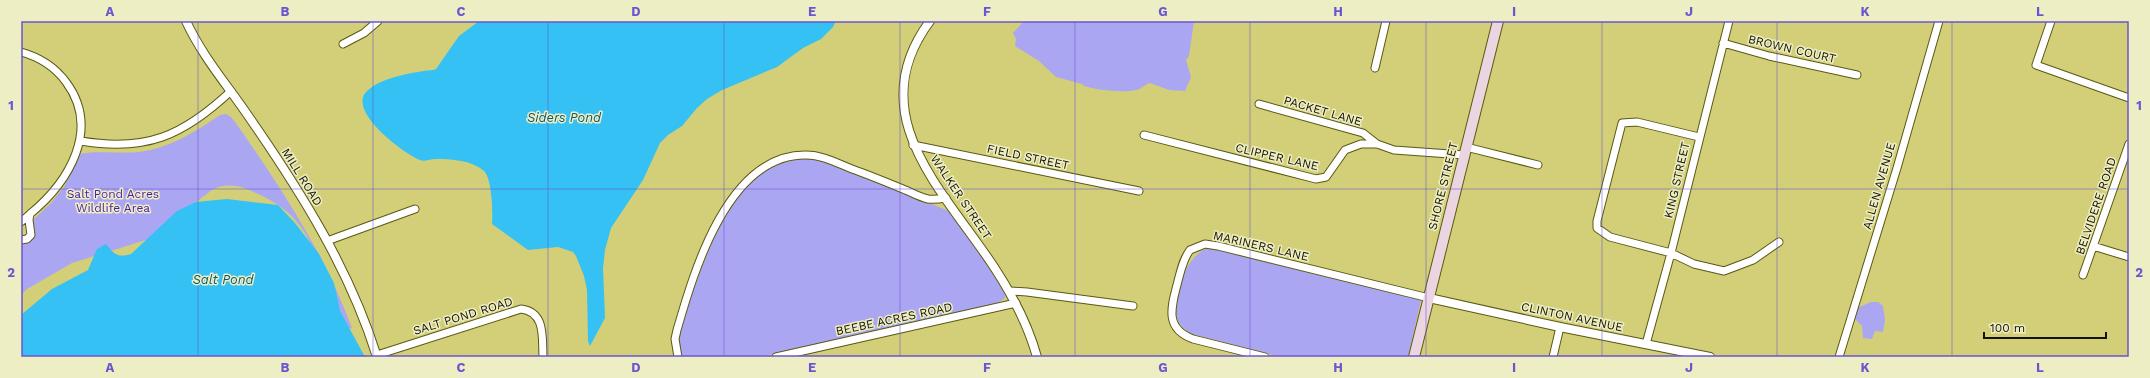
<svg xmlns="http://www.w3.org/2000/svg" width="2150" height="378" viewBox="0 0 2150 378" font-family="'Work Sans',sans-serif">
	<style>
		.green { fill: #aba6f1 }
		.water { fill: #35c1f3 }
		.lines { fill: none; stroke-linecap: round; stroke-linejoin: round }
		.minor-casing { stroke: #5b5813; stroke-width: 9 }
		.tertiary-casing { stroke: #5b5813; stroke-width: 10 }
		.secondary-casing { stroke: #5b5813; stroke-width: 12 }
		.minor { stroke: #fff; stroke-width: 7 }
		.tertiary { stroke: #fff; stroke-width: 8 }
		.secondary { stroke: #ebd5e0; stroke-width: 10 }
		.grid { fill: none; stroke: #6c56d0; stroke-width: 1; stroke-opacity: 0.55 }
		.labels { text-anchor: middle; dominant-baseline: central; stroke-width: 3; stroke-linejoin: round; paint-order: stroke }
		.street-label { font-size: 12px; fill: #141200; stroke: #eeeec4 }
		.park-label { font-size: 12px; fill: #471da6; stroke: #eeeec4 }
		.water-label { font-size: 13px; font-style: italic; fill: #0c5871; stroke: #eeeec4 }
		.neatline { fill: none; stroke: #6c56d0; stroke-width: 1.5 }
		.grid-label { font-size: 13px; text-anchor: middle; font-weight: bold; fill: #6c56d0 }
	</style>
	<rect width="100%" height="100%" fill="#d2cf78"/>
	<path class="green" d="M1024,21H1194L1189,56L1186,60L1191,77L1185,91L1169,90L1150,83C1145,84 1142,89 1136,90C1123,93 1097,90 1084,86L1082,84L1056,77L1039,61L1015,46L1016,39L1013,33Z
		M226,114L231,117L238,126C283,191 324,253 352,328L339,332C329,297 322,256 300,226C290,211 272,200 256,193C242,186 226,182 212,190L146,240L72,263L27,289L21,295V245L30,240L33,220L51,203L64,187L81,154C89,150 127,154 139,152C170,148 195,132 220,115Z
		M805,158L831,164L949,211L974,244L1006,293L1005,298L996,304L760,357H682L679,346V339C690,294 720,205 758,176C772,165 788,161 805,158Z
		M1210,248L1421,300L1408,357H1281L1191,334C1185,330 1180,326 1177,318C1171,298 1187,251 1210,248Z
		M1871,302H1878L1883,306L1885,320L1883,332L1875,331L1872,339L1863,338L1862,326L1854,318L1857,308Z"/>
	<path class="water" d="M479,21H836L833,27L821,39L803,48L777,67L722,90L707,99L697,108L682,126L668,135L660,143L643,180L611,228L605,250L603,268L605,318L590,346L588,341L587,290L584,276L576,256L573,252L558,247L528,250L492,224C493,213 492,178 484,171C471,160 452,159 435,159C431,159 424,162 420,160C404,154 346,111 367,91C381,78 406,74 424,71C428,70 432,71 436,69L459,36Z
		M227,199L278,205L295,223L319,254L334,283L340,311L365,357H21V315L52,289L88,270L97,249L106,244C114,254 117,258 131,254L177,211L196,202Z"/>
	<g class="lines">
		<g class="minor-casing">
			<path id="minor" d="M2051,21L2036,65L2129,98
				M1723,43L1769,56L1857,75
				M343,44L364,33L378,21
				M21,52C39,57 55,67 66,82C101,129 69,182 30,214
				M1375,68L1386,21
				M1259,104L1363,133L1377,144
				M1144,135L1316,179L1326,177L1345,150L1361,144H1377L1394,150L1464,155
				M1699,137L1637,122L1622,123L1597,221V228L1610,237L1671,253L1694,264L1724,271L1753,260L1779,242
				M81,141C146,152 183,136 231,91
				M913,145L1139,191
				M1466,147L1538,165
				M21,222L30,214L29,220L31,235L27,239L21,240
				M327,241L415,209
				M2093,246L2129,257
				M2083,275L2129,144
				M1010,291L1027,292L1133,306
				M1646,344L1671,253L1729,21
				M377,355L521,309C546,312 542,338 543,357
				M678,357L675,339L677,330C694,271 728,154 806,155C822,155 837,163 852,169C869,175 886,182 903,189C911,192 919,197 928,199C934,200 940,199 946,198
				M776,357L1016,303
				M1265,357L1193,339C1163,328 1172,305 1178,281C1181,270 1183,259 1190,250L1205,244L1218,246L1429,298
				M1553,357L1560,327
				M1839,357L1897,168L1939,21"/>
		</g>
		<g class="tertiary-casing">
			<path id="tertiary" d="M186,21C202,56 228,86 249,117C301,192 350,270 377,357
				M930,21C860,115 944,191 994,267C1013,296 1028,324 1037,357
				M1429,298L1560,327L1710,357"/>
		</g>
		<g class="secondary-casing">
			<path id="secondary" d="M1414,357L1498,21"/>
		</g>
		<use href="#minor" class="minor"/>
		<use href="#tertiary" class="tertiary"/>
		<use href="#secondary" class="secondary"/>
	</g>
	<path class="grid" d="M198,21V357M373,21V357M548,21V357M724,21V357M900,21V357M1075,21V357M1250,21V357M1426,21V357M1602,21V357M1777,21V357M1952,21V357M21,189H2129"/>
	<g class="labels">
		<g class="street-label">
			<text transform="translate(1792 49) rotate(13)">BROWN COURT</text>
			<text transform="translate(1323 111) rotate(16)">PACKET LANE</text>
			<text transform="translate(1028 157) rotate(12)">FIELD STREET</text>
			<text transform="translate(1277 157) rotate(13)">CLIPPER LANE</text>
			<text transform="translate(302 177) rotate(58)">MILL ROAD</text>
			<text transform="translate(1677 180) rotate(-77)">KING STREET</text>
			<text transform="translate(1443 186) rotate(-76)">SHORE STREET</text>
			<text transform="translate(1879 186) rotate(-74)">ALLEN AVENUE</text>
			<text transform="translate(961 197) rotate(56)">WALKER STREET</text>
			<text transform="translate(2096 206) rotate(-71)">BELVIDERE ROAD</text>
			<text transform="translate(1261 246) rotate(13)">MARINERS LANE</text>
			<text transform="translate(463 316) rotate(-17)">SALT POND ROAD</text>
			<text transform="translate(1572 317) rotate(12)">CLINTON AVENUE</text>
			<text transform="translate(894 319) rotate(-12)">BEEBE ACRES ROAD</text>
		</g>
		<g class="park-label">
			<text x="113" y="194">Salt Pond Acres<tspan x="113" dy="14">Wildlife Area</tspan></text>
		</g>
		<g class="water-label">
			<text x="564" y="117">Siders Pond</text>
			<text x="223" y="279">Salt Pond</text>
		</g>
	</g>
	<rect width="2150" height="378" fill="none" stroke="#eeeec4" stroke-width="44"/>
	<path d="M1984 332v6h122v-6" fill="none" stroke="#141200" stroke-width="2"/>
	<text x="1990" y="332" font-size="12" fill="#141200" stroke="#eeeec4" stroke-width="3" paint-order="stroke">100 m</text>
	<rect x="22" y="22" width="2106" height="334" class="neatline"/>
	<g class="grid-label">
		<text x="110" y="16">A</text>
		<text x="285" y="16">B</text>
		<text x="461" y="16">C</text>
		<text x="636" y="16">D</text>
		<text x="812" y="16">E</text>
		<text x="987" y="16">F</text>
		<text x="1163" y="16">G</text>
		<text x="1338" y="16">H</text>
		<text x="1514" y="16">I</text>
		<text x="1689" y="16">J</text>
		<text x="1865" y="16">K</text>
		<text x="2040" y="16">L</text>
		<text x="11" y="110">1</text>
		<text x="2139" y="110">1</text>
		<text x="11" y="277">2</text>
		<text x="2139" y="277">2</text>
		<text x="110" y="372">A</text>
		<text x="285" y="372">B</text>
		<text x="461" y="372">C</text>
		<text x="636" y="372">D</text>
		<text x="812" y="372">E</text>
		<text x="987" y="372">F</text>
		<text x="1163" y="372">G</text>
		<text x="1338" y="372">H</text>
		<text x="1514" y="372">I</text>
		<text x="1689" y="372">J</text>
		<text x="1865" y="372">K</text>
		<text x="2040" y="372">L</text>
	</g>
</svg>
